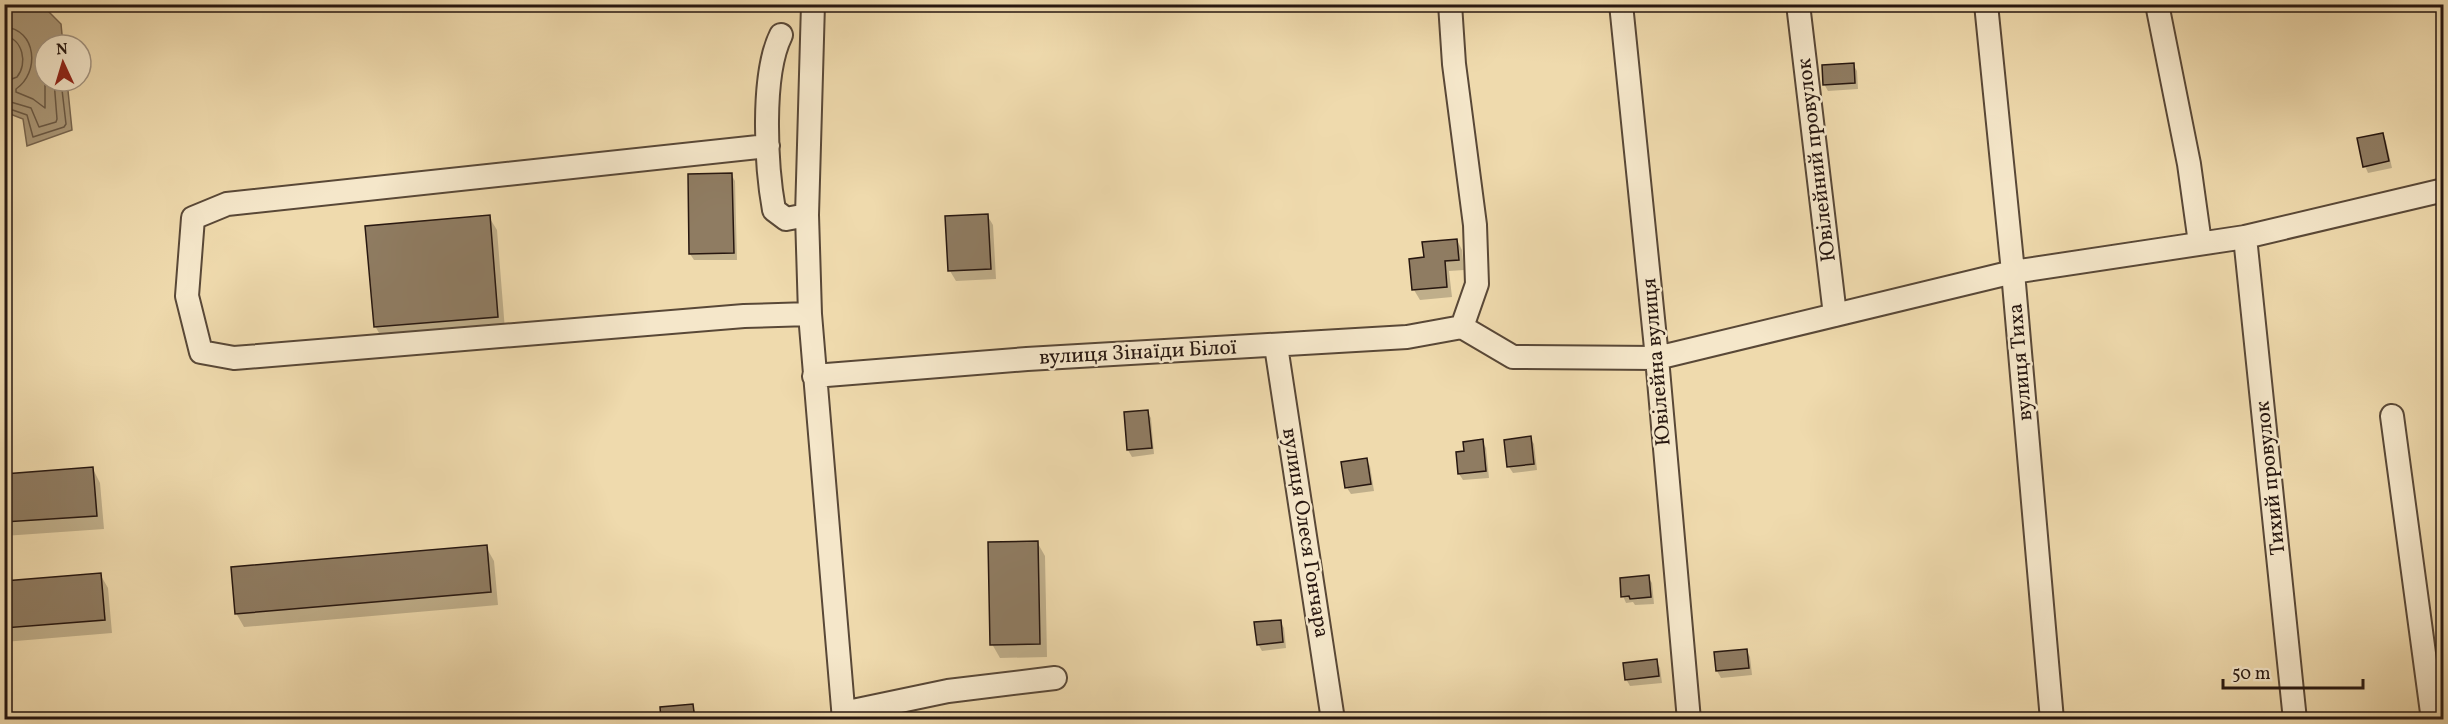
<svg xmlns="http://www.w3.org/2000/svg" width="2448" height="724" viewBox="0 0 2448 724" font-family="Vollkorn,serif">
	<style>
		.water { fill: #ab9878; stroke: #76644e; stroke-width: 1.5 }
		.shadow { fill: #0003 }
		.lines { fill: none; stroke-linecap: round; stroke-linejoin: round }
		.shore { stroke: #695844; stroke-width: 1.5 }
		.building { fill: #8f7c62; stroke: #271710; stroke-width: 1.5 }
		.minor-casing { stroke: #594837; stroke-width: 26 }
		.minor { stroke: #f5e7ca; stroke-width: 22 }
		.labels { text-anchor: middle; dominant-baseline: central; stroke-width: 5; stroke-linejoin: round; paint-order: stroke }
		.street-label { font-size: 21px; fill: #271710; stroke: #f5e7ca }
	</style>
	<rect width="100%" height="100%" fill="#efdaad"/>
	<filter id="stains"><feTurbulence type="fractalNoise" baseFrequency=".00333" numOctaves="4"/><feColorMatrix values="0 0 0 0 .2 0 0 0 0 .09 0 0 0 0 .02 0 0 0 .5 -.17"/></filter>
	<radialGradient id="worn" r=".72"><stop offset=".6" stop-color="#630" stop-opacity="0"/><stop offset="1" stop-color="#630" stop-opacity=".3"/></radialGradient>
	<path class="water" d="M4,5H42L61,24L63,45H45V81H67L72,130L27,146L23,119L5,112V69L9,66Z"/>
	<path class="shadow" d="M663,4H725L664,6Z
		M1853,64L1857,71L1858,89L1828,91L1824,84Z
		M2382,134L2386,141L2392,168L2368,173L2365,166Z
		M731,174L735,181L737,260H694L690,254Z
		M987,215L993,225L996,279L956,281L950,271L947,217Z
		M489,217L497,230L505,330L383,340L375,326Z
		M1457,240L1462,250L1464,270L1449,271L1452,297L1420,300L1414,290L1411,260L1425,259Z
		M1147,412L1151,418L1154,454L1132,457L1128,450L1125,414Z
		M1530,438L1534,444L1537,470L1513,473L1509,467Z
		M1482,441L1486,448L1489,478L1463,480L1459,474L1465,453Z
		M1366,459L1370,466L1374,491L1351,494L1347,488Z
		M93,469L100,483L104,529L4,536V475Z
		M1037,542L1045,556L1047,657L1000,658L992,644Z
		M486,547L494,561L498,605L244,627L236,613Z
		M100,574L108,588L112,633L4,642V582Z
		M1648,577L1652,583L1654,604L1635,605L1633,602L1626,603L1623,596Z
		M1280,621L1284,628L1286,648L1262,651L1258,644Z
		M1747,651L1750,657L1752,675L1721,678L1717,671L1716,654Z
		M1656,661L1660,668L1662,683L1630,686L1626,679Z
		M692,705L699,720H663Z"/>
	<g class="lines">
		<path class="shore" d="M4,27C37,29 40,73 16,89V92L33,99L45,108V79
			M4,36C23,38 28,64 17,77L4,82
			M4,100L31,108L39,127L56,122L57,119L54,81
			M4,107L27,115L33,137L64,127L66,124L61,81"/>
	</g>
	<path class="building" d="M1854,63L1855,83L1823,85L1822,65Z
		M2383,133L2389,161L2363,167L2357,138Z
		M732,173L734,253L689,254L688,174Z
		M988,214L991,269L948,271L945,216Z
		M490,215L498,317L374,327L365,226Z
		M1457,239L1459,260L1445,261L1447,287L1412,290L1409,259L1424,257L1422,242Z
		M1148,410L1152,448L1127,450L1124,412Z
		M1531,436L1534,464L1507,467L1504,440Z
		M1483,439L1486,471L1458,474L1456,452L1464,451L1463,442Z
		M1367,458L1371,484L1345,488L1341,462Z
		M93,467L97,516L4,522V474Z
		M1038,541L1040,644L990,645L988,542Z
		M487,545L491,592L235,614L231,567Z
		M101,573L105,620L4,628V581Z
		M1649,575L1651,597L1630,599L1629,596L1621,597L1620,578Z
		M1281,620L1283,642L1257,645L1254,622Z
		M1747,649L1749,668L1716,671L1714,652Z
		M1657,659L1659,676L1625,680L1623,663Z
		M693,704L695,720H661L660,707Z
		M607,714V720H575V716Z"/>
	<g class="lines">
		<g class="minor-casing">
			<path id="minor" d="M813,4L807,215L810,314L844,720
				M1450,4L1454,64L1475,225L1477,284L1462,327
				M1621,4L1657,358L1689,720
				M1798,4L1835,315
				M1986,4L2013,272L2052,720
				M2157,4L2189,164L2200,243
				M781,35C761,75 766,166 774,210L786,219L807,215
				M768,146L227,204L193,218L187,296L201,352L234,358L744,316L810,314
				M2245,237L2295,720
				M1462,327L1513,357L1657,358L2013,272L2245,237L2444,190
				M1276,346L1333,720
				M814,376L1027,359L1407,337L1462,327
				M2392,416L2433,720
				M843,713L948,691L1055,678"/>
		</g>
		<use href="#minor" class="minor"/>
	</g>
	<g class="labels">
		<g class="street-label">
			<text transform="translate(1817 160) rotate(-97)">Ювілейний провулок</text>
			<text transform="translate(1138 353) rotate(-3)">вулиця Зінаїди Білої</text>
			<text transform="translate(1657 362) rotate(-95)">Ювілейна вулиця</text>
			<text transform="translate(2021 362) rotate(-95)">вулиця Тиха</text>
			<text transform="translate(2271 478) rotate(-96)">Тихий провулок</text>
			<text transform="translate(1305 533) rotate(81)">вулиця Олеся Гончара</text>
		</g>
	</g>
	<rect width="2448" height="724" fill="none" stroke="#efdaad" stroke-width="24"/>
	<rect x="6" y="6" width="2436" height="712" fill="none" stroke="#271710" stroke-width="3"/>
	<rect x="12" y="12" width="2424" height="700" fill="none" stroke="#271710" stroke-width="1.5"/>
	<g transform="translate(63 63) rotate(356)"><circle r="28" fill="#f5e7ca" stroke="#a39480" stroke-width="1.5"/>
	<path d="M0-4.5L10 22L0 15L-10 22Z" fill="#8f2418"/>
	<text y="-9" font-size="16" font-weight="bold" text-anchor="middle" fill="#271710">N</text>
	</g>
	<path d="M2223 679v9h140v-9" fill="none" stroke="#271710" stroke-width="3"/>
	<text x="2232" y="679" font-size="18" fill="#271710" stroke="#f5e7ca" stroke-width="4.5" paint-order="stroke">50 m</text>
	<rect width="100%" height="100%" filter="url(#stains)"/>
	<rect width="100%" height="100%" fill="url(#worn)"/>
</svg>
